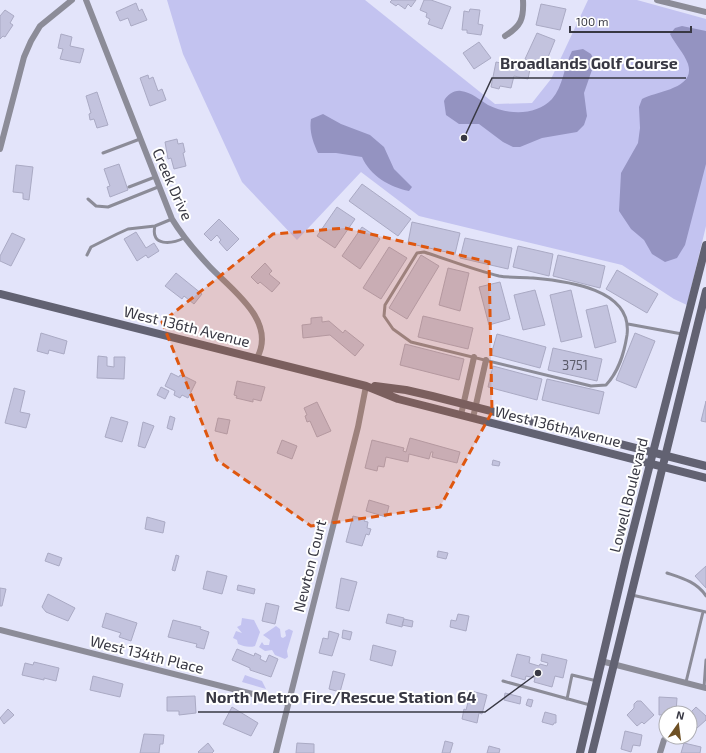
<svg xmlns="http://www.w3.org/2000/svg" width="706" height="753" viewBox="0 0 706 753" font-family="'Exo 2',sans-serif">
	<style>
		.green { fill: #c3c3f0 }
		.water { fill: #9493c1 }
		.building { fill: #c3c3de; stroke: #aaaac4 }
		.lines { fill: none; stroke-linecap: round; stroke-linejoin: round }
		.lane { stroke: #8c8c98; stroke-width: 3 }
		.street { stroke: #8c8c98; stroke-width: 6 }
		.secondary { stroke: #626272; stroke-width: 8 }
		.marked { fill: #df570f; fill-opacity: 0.2; stroke: #df570f; stroke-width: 3; stroke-dasharray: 8 5; stroke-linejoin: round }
		.labels { text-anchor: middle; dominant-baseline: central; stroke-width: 4; stroke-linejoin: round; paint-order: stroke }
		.number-label { font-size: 13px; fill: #5b5b6a }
		.street-label { font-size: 15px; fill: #383843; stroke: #fff }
		.leader { fill: none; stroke: #383843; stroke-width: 1.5 }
		.callout-dot { fill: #383843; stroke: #fff; stroke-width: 1.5 }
		.callout-label { font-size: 16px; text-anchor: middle; font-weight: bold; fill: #383843; stroke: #fff; stroke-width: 4; stroke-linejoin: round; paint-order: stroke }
	</style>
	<rect width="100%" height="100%" fill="#e3e4fa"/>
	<path class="green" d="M167,0H365L495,104L532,103L551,79L588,0H637L706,19V226L687,305L674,299L622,265L419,216L361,172L297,240L242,182L183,54Z
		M242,618L254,620L260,632L255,646C249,648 243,646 238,644L237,640L233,638L236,631L242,633L237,627L241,625Z
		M276,626L280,629L281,637L283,638L286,636L285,631L289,629L293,631L287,651L288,657L285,659L275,655L272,650L265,651L259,647L262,642L264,645H269L270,640L263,635Z
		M245,675L262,681L266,689L242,682Z"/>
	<path class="water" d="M682,26L706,31V164L685,245L677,258L665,262L652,254L644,240L631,229L619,211L621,173L638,143L640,128L639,107L642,99C656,91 696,89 688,64C684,53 675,44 670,34L675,28Z
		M583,49L591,54L593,58V67L584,93L587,116L584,125L577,132L542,138L520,147H513L503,142L479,124H459L446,115L444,101C447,95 454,90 461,91C471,92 480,100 488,105C508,115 536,116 552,99C563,87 564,66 572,51Z
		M323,114L341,124L370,135L384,147L394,169L412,187L409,191C390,187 370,176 362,157L336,153H318C313,142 309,131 311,119Z"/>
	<path class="building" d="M392,0H416L411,7L408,4L405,9L398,4L396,6L390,2Z
		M424,0H431L451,7L442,29L428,24L430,19L426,17L427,13L420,10Z
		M136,3L139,11L142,9L147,20L131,26L128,18L120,21L116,12Z
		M541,4L566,9L560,30L536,25Z
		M470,9L480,10L478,24L483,25L481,35L467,33V30H462L464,11L469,12Z
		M5,10L14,16L10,23L13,25L5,37L3,36L0,39V16Z
		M537,33L555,40L544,67L525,59Z
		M61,34L72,37L70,46L84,49L80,63L60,59L63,49L58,48Z
		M479,42L491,58L474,69L463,53Z
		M496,62L530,69L528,79L514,76L511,88L500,86L499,89L491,87Z
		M148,75L149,79L153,77L158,91L162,89L166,100L150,106L140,78Z
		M97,92L108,125L97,128L94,119L90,120L89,114L91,113L86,96Z
		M177,139L178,144L183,143L185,152L183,153L186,166L174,169L171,158L168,159L165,142Z
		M119,164L128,190L110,197L107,187L110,186L104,169Z
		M16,165L33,167L29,200L23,199V193L13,192Z
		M362,184L411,219L398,236L349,201Z
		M337,207L355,219L335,248L317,236Z
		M219,219L239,239L227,251L219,242L221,240L217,235L211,241L204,234Z
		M412,222L460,233L455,254L408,243Z
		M362,227L380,239L360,269L342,256Z
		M136,232L146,248L154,243L159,251L148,258L146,255L137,261L124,239Z
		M12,233L25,239L11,266L0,261V256Z
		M465,238L512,248L508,269L460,258Z
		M518,246L553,254L549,276L513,267Z
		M389,247L407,258L381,299L363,288Z
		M421,255L439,266L407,319L389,308Z
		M558,255L605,266L600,288L553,276Z
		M265,263L272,271L269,274L280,283L272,292L260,282L258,284L251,277Z
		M448,268L469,273L460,311L439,305Z
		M617,270L658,294L647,313L606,289Z
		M176,273L202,294L194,304L184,296L182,299L165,286Z
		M500,282L510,319L489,325L479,287Z
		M535,290L545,325L523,330L514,295Z
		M571,290L582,337L561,342L550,295Z
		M607,305L616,342L595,348L586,310Z
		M423,316L473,328L468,349L418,337Z
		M322,317V322L329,321L343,333L345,330L364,345L355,356L330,335L303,338L302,325L311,324V318Z
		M41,333L67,341L64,354L49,350L48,354L37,351Z
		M635,333L655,341L636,388L616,380Z
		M497,334L546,347L540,368L491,355Z
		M405,344L464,359L459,380L400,365Z
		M553,348L602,359L597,381L548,370Z
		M98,356L107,357V366L114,367V357H125L124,379L97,378Z
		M493,366L542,379L537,400L488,387Z
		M171,373L179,377L180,375L186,377L196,382L188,398L182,395L180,398L174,395L175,391L165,386Z
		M547,379L604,392L599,414L542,400Z
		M237,381L265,387L261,401L253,399V402L236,398L237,396L234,395Z
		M161,387L169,391L165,399L157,395Z
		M14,388L25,391L20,412L30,414L26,428L5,423Z
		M706,401V422L701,421Z
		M317,402L331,431L317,437L310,421L307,422L305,416L307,415L304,408Z
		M170,416L175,418L172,430L167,428Z
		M111,417L128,422L122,442L105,437Z
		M218,418L230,420L227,434L215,431Z
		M143,422L154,426L145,448L138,446Z
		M410,438L460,452L457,463L432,457L433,452H431L429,459L409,454L408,462L386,457L384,467L378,466L377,471L365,468L372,440L404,448L403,451L406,452Z
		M282,440L297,446L292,459L277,453Z
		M493,460L500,462L499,466L492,465Z
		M369,500L389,506L386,517L366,511Z
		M353,516L365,519L364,521L368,522L367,528L371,529L369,535L366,534L362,546L346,542Z
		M147,517L165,522L163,533L145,529Z
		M438,551L448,553L446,559L437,557Z
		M48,553L62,558L59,566L45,561Z
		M176,555L179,556L175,571L172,570Z
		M706,566V588L695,576Z
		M207,571L227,576L222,594L203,589Z
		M341,578L357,582L349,611L336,608Z
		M238,585L255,589L254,594L237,590Z
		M0,588L6,589L2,606H0Z
		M48,594L75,608L68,621L46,612L42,607Z
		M266,603L279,606L275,624L262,621Z
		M106,613L137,623L131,641L119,637L121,633L102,627Z
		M388,614L404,618L402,627L386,623Z
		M458,614L469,616L466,631L450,627L451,620L456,621Z
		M404,619L413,621L412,627L402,625Z
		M173,620L201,627L200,629L209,632L204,649L196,647L197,644L168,637Z
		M343,630L352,632L350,640L342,638Z
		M329,631L339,634L332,656L319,653L323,638L328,639Z
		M373,645L396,651L392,666L370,660Z
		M237,649L254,656L255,653L261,656L260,659L266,662L269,655L278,659L271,677L250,670V668L232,660Z
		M517,654L530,657L529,663L539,666L540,664L547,666L548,663L541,661L542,654L567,660L563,678L555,676L552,687L534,682L535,678L526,676L525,680L511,676Z
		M34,662L59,668L56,681L44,678V680L22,675L25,663L33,665Z
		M333,671L345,674L340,692L329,689Z
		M93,676L123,684L120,697L90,690Z
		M471,691L487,695L482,714L479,713L477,723L462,719L464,709L466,710Z
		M505,693L521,697L520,704L504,700Z
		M195,696L196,713L179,715V711H167V697Z
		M659,697L677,698L676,713L659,715Z
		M528,699L533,700L531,707L526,705Z
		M637,701H641L654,715L644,724L642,722L637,726L627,715L634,708V704Z
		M232,707L258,723L251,736L223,724Z
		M696,707L706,716V720L697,728L690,721V713Z
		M8,709L14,715L4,724L0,718Z
		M545,712L556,715V723H554L553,725L542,722Z
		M625,731L642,735L640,746L633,745L631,752L621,749Z
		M144,734L164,735L163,744H160L159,753H140Z
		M445,741L453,743L450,753H442Z
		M208,743L214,751L212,753H199L198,752Z
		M297,743L314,744V753H296Z
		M684,743L701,747L700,753H681Z
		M489,746L500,749L499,753H487Z"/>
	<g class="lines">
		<path class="lane" d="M103,153L140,139
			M129,187L155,177
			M88,199L96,206L108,207L158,187
			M155,226C150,247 172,244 184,238
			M424,252C449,260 474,270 499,276C510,278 522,277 533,278C567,281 633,289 627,335C624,354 619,371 606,385L591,386L411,342L393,329L384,316L385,305L417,253Z
			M87,255L91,247L117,234L128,229L155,226L172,219
			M628,324L682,334
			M667,573C682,578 697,582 706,596
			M632,595L706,612
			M503,681L590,705
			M686,682L703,612
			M704,687L706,660
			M567,699L572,675L597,681"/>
		<path class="street" d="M86,0L172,219C183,237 196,252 210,267C232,290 277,321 257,358
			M657,0L706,12
			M505,36C521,26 524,19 523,0
			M0,149L24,57L31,41L40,26L72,0
			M461,415L474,357
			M473,418L486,360
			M0,630L288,703
			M601,661L706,688
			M276,753L358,427L366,386
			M660,753L664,740"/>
		<path class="secondary" d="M0,294L366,386L398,399L706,478
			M375,386L406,390L432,396L706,466
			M580,753L626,558L706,245
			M592,753L706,291"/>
	</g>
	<path class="marked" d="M345,228L489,262L492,412L440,507L311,526L217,460L162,322L273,234Z"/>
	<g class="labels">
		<g class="number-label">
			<text x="575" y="365">3751</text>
		</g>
		<g class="street-label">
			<text transform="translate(173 184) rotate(66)">Creek Drive</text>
			<text transform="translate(187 326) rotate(14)">West 136th Avenue</text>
			<text transform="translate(558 426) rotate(14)">West 136th Avenue</text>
			<text transform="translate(628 495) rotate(-76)">Lowell Boulevard</text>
			<text transform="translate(309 566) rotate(-76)">Newton Court</text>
			<text transform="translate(147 654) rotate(14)">West 134th Place</text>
		</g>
	</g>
	<path class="leader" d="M464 138L492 78H686M538 673L485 712H198"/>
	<g class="callout-dot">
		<circle cx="464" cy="138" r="4"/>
		<circle cx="538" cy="673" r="4"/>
	</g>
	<g class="callout-label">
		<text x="589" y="69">Broadlands Golf Course</text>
		<text x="341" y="703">North Metro Fire/Rescue Station 64</text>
	</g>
	<g transform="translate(678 725) rotate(14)"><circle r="19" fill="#ffffff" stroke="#afafb4"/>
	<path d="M0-3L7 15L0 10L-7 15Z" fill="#6e5024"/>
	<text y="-6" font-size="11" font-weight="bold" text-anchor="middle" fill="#383843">N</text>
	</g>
	<path d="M570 26v6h121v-6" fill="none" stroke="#383843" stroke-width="2"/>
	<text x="576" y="26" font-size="12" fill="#383843" stroke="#ffffff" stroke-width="3" paint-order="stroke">100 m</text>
</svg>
